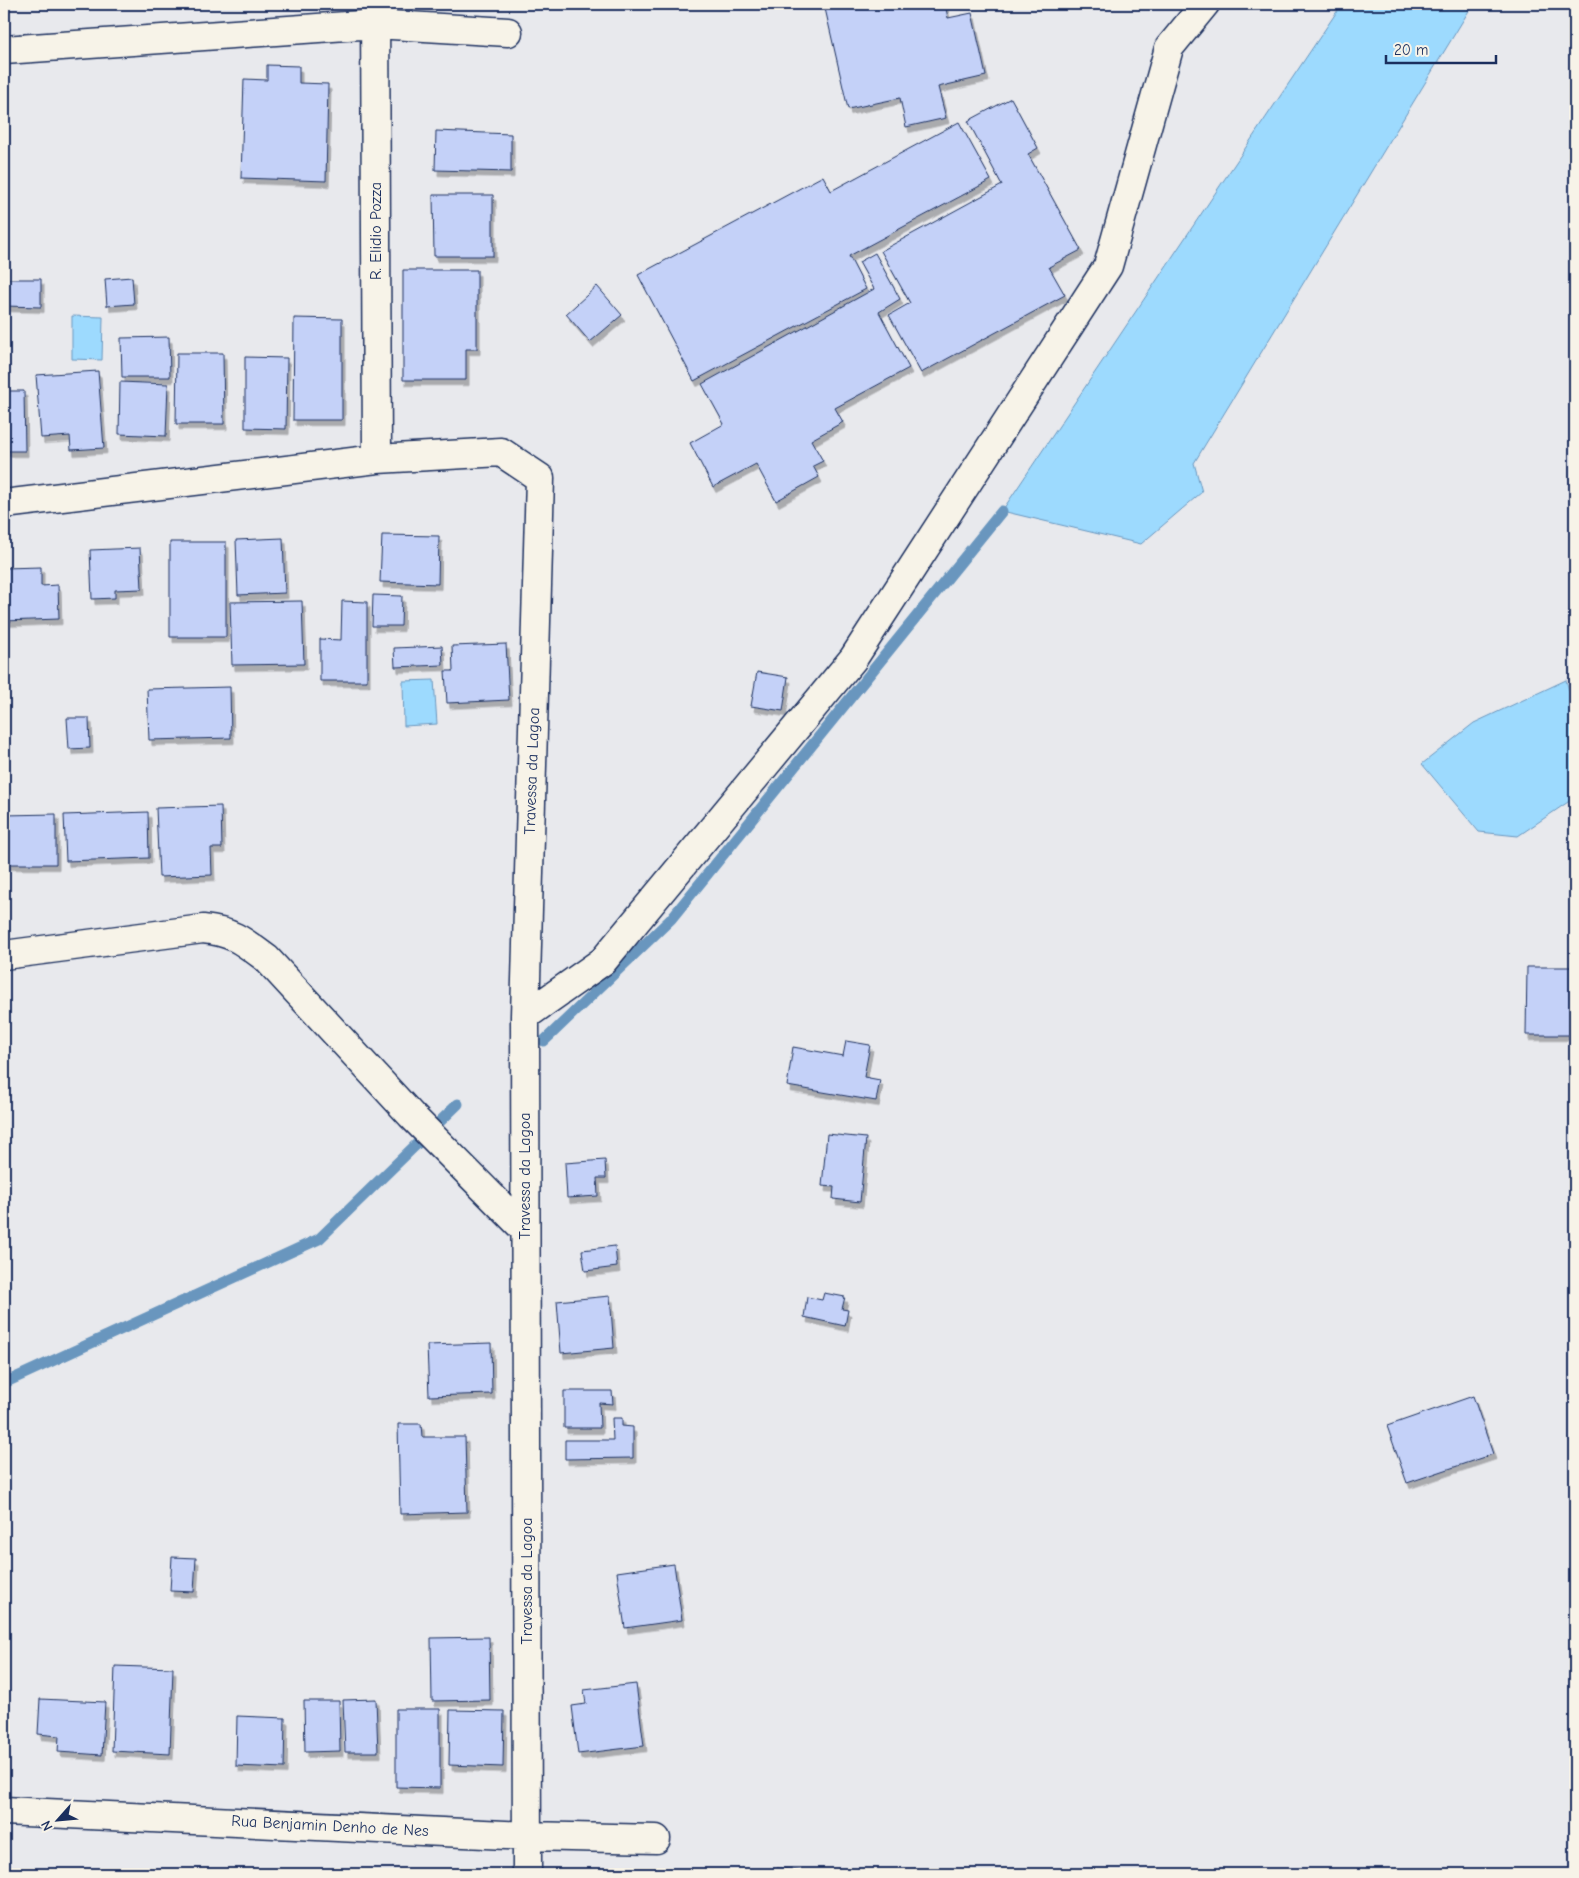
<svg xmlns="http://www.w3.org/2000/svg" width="1579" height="1878" viewBox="0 0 1579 1878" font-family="'Comic Neue',sans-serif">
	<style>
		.water { fill: #9ddafe; stroke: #6996be }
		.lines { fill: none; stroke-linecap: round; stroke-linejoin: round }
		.stream { stroke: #6996be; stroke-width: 11 }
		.building { fill: #c4d1f8; stroke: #1b2f5e; filter: url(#shadow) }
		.minor-casing { stroke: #1b2f5e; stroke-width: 31 }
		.minor { stroke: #f7f3e8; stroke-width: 28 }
		.labels { text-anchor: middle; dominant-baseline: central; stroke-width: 4; stroke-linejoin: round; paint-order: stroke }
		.street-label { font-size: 16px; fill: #1b2f5e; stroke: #f7f3e8 }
	</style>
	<defs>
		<filter id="shadow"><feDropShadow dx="3" dy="5.5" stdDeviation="0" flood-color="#0004"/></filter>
	</defs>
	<rect width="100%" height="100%" fill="#e8e9ed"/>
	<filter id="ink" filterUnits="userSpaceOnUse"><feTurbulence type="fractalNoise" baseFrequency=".02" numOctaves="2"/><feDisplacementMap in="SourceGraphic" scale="10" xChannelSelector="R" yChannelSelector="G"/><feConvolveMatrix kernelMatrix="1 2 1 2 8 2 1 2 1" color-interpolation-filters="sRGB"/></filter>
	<g filter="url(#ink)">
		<path class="water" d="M1342,4H1473L1194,463L1202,492L1141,544L1002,511Z
			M72,316L103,317L102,360L72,359Z
			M434,680L437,724L404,726L403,681Z
			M1566,680L1575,711L1574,798L1518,836L1479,832L1422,764L1474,723Z"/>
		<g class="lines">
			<path class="stream" d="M544,1041L671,919L1002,511
				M4,1383L319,1239L458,1104"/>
		</g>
		<path class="building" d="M824,4H945L948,18L972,13L986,76L938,87L946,118L906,127L900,98L848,109Z
			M267,65L299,66V83L328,84L326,181L241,178L244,79L267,80Z
			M1011,98L1038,148L1028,154L1081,250L1049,267L1065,295L921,373L889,315L910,303L881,251L1002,185L968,121Z
			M959,122L991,180L849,256L866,289L694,381L638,275L823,176L831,191Z
			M436,131L511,134V172L435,170Z
			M433,195H493V256H434Z
			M875,253L900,299L879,312L909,368L835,408L843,422L811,440L823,461L813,466L819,477L776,501L756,464L713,487L690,443L724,424L702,384L874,289L859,262Z
			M403,270H477V349H466V380H403Z
			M132,277L134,304L107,306L105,279Z
			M4,279H41V307L4,306Z
			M597,286L622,315L590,342L566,314Z
			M294,318L342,319V420H293Z
			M169,337L170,377H122L121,338Z
			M177,353H223L224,424H176Z
			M245,357L287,358L286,429L245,428Z
			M98,371L104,448L71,450L70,436L41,438L36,375Z
			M120,382L168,384L166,436L119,434Z
			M4,391H24L25,451H4Z
			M382,535L439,536L438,584L380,582Z
			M283,538L285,593L238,595L236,540Z
			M170,542H226V637H170Z
			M140,548L142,589L115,590V598L92,599L90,550Z
			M41,567V586L58,585L59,619L4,621V568Z
			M373,595L402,596L401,626H372Z
			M302,601L304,664L232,665L230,602Z
			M342,601L367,602V681H320V639L341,640Z
			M506,644L509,700L447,703L445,671H453L452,646Z
			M442,646L443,665L395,667L394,648Z
			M757,672L788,677L783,711L751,706Z
			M230,687L231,738L149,740L147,689Z
			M67,718H89L90,748L69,749Z
			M221,806L222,848H211L212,875L159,877L156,808Z
			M148,812L149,858L66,861L64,815Z
			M56,814V864H4V815Z
			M1527,967H1575V1035H1526Z
			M846,1041L870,1045L864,1077L880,1080L876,1101L787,1086L793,1047L843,1056Z
			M827,1134L866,1138L860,1202L833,1199L834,1187L822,1186Z
			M605,1160L606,1178H597L598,1196L567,1198L565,1163Z
			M615,1246L617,1267L585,1271L582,1250Z
			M824,1293L845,1297L842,1309L848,1310L845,1326L804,1317L807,1297L822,1300Z
			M610,1296L614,1348L561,1353L557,1301Z
			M491,1343L492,1394L429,1396L427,1345Z
			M564,1391H612L613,1404L599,1403L600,1428H564Z
			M1473,1396L1493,1454L1407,1483L1387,1426Z
			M612,1418H622V1426L633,1427V1458L565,1459V1440H613Z
			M398,1424H421L422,1437H465L467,1512L400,1514Z
			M172,1557L196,1558L194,1592L170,1591Z
			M674,1564L682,1620L625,1628L617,1572Z
			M489,1637L490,1700L432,1701L431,1638Z
			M115,1666L173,1668L170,1754L112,1751Z
			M636,1684L644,1746L578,1754L572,1706L586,1704L584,1690Z
			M40,1699L105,1702L102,1755L58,1752L59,1736L38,1734Z
			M376,1699L378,1752H345L343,1700Z
			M304,1701H339L340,1751L305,1752Z
			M396,1709H440V1788L396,1787Z
			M450,1710L504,1711L503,1767L449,1765Z
			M237,1716L285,1718L284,1768L236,1766Z
			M777,1868L810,1871L809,1874H777Z
			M4,1869H16V1874H4Z"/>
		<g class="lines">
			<g class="minor-casing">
				<path id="minor" d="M375,4L377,459
					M4,50L375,24L508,32
					M4,504L377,459L501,452L540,478L525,1016L527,1874
					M4,955L203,929C233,932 243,941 267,959L411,1115L525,1230
					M525,1016L603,961L853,659L1108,266L1169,48L1205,4
					M4,1811L528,1836L656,1839"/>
			</g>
			<use href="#minor" class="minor"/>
		</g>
	</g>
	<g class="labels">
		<g class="street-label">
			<text transform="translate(376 231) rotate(-90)">R. Elidio Pozza</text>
			<text transform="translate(532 771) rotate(-88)">Travessa da Lagoa</text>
			<text transform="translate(525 1176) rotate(-90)">Travessa da Lagoa</text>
			<text transform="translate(527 1581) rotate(-90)">Travessa da Lagoa</text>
			<text transform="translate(330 1826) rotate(3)">Rua Benjamin Denho de Nes</text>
		</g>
	</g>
	<rect width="1579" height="1878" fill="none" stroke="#f7f3e8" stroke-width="20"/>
	<rect x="10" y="10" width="1559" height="1858" fill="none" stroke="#1b2f5e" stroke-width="2" filter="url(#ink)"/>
	<g transform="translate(58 1820) rotate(243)" stroke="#f7f3e8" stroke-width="4" paint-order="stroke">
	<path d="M0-4L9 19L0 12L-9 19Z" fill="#1b2f5e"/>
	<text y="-8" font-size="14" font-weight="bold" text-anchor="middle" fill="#1b2f5e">N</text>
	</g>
	<path d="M1386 55v8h110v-8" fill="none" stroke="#1b2f5e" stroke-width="2.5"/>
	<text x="1394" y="55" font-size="15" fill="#1b2f5e" stroke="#f7f3e8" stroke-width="4" paint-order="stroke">20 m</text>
</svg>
